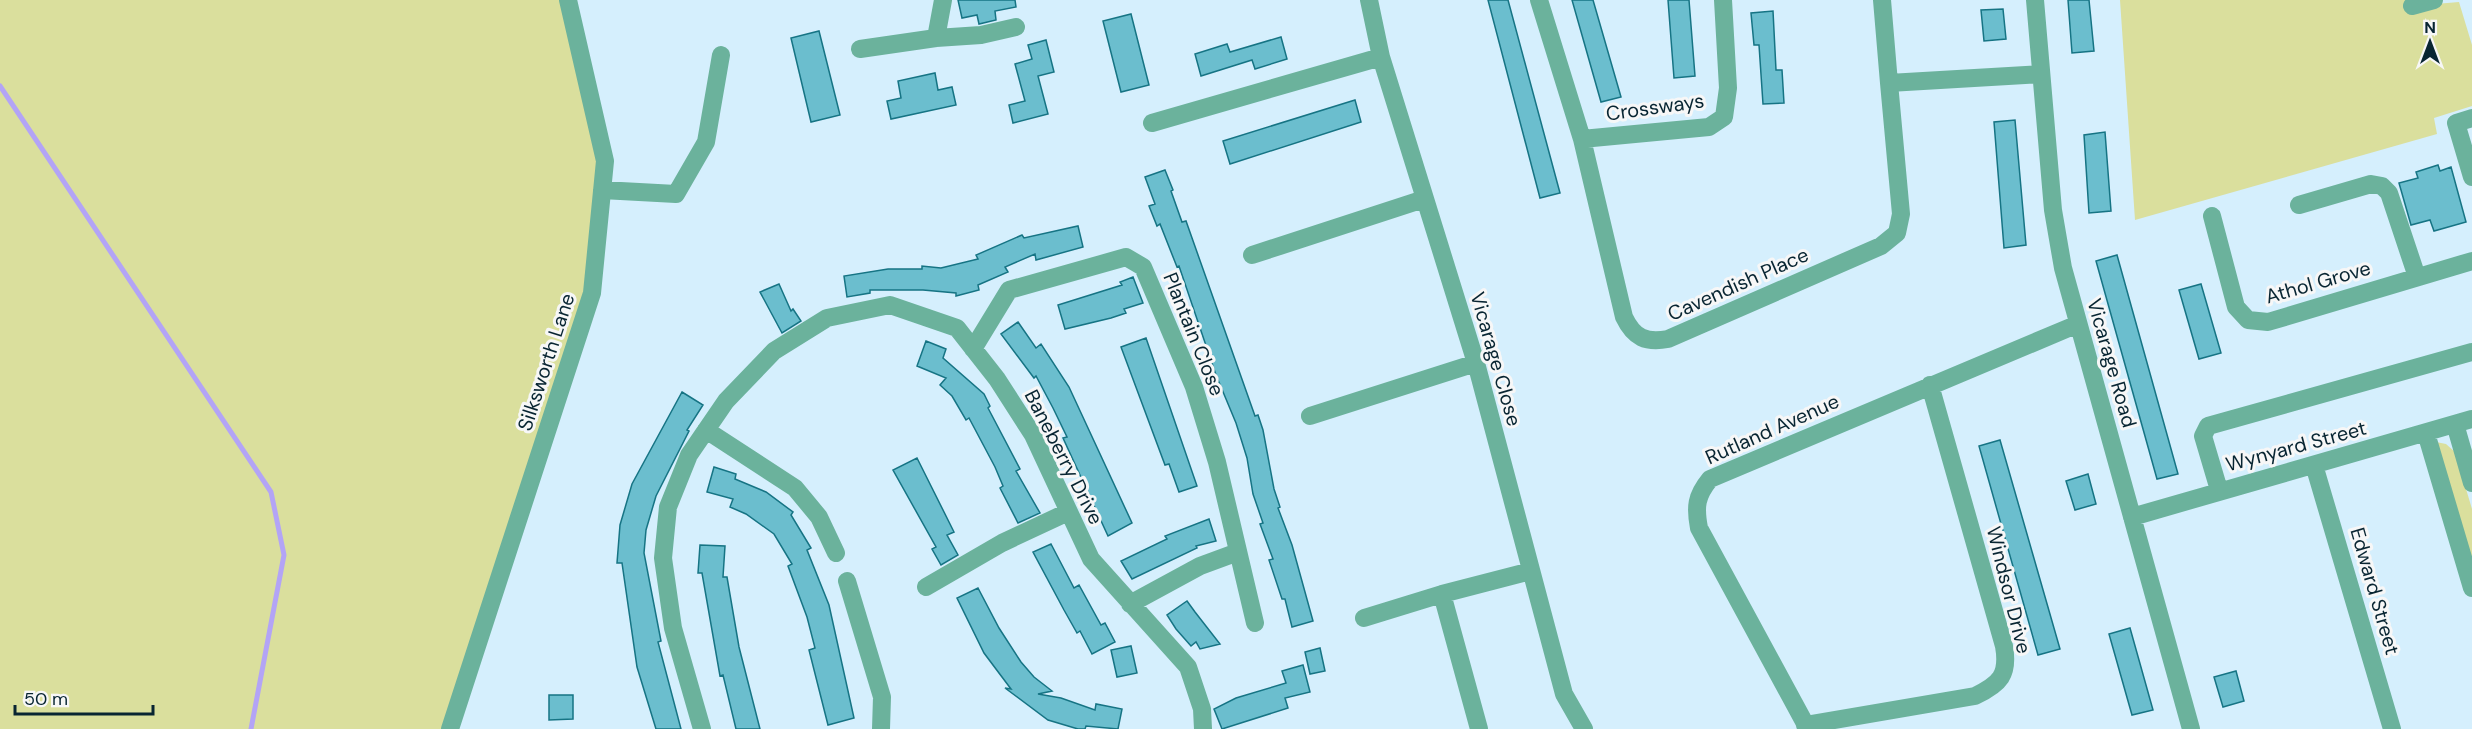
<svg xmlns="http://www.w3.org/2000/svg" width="2472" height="729" viewBox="0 0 2472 729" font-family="'DM Sans',sans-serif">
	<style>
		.green { fill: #dadf9d }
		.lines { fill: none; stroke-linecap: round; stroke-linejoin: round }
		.stream { stroke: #b3a4f6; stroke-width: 5 }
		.building { fill: #6bbece; stroke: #167484; stroke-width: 1.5 }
		.minor { stroke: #6bb29c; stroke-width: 18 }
		.labels { text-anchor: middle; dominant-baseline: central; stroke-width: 6; stroke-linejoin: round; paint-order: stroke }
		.street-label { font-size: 20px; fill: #082532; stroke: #f7f7f7 }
	</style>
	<rect width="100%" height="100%" fill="#d5effd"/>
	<path class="green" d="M0,0H568L605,161L592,293L450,729H0Z
		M2120,0H2410L2412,6L2459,2L2472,45V106L2434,118L2437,134L2135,220Z
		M2436,442L2446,444L2455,452L2472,509V567Z"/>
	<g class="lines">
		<path class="stream" d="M0,86L271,492L284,555L251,729"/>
	</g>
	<path class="building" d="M958,0H1015L1016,7L995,11L996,20L979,24L977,15L962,18Z
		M1488,0H1508L1560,193L1540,198Z
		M1572,0H1593L1621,97L1601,102Z
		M1668,0H1689L1695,76L1674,78Z
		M2068,0H2089L2094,51L2072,53Z
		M2003,9L2006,39L1984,41L1981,10Z
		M1773,11L1776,70H1782L1784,103L1763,104L1759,45H1754L1751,13Z
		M1131,14L1149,85L1121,92L1103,21Z
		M819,31L840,115L811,122L791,38Z
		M1281,37L1287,59L1255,69L1252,60L1201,76L1195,54L1227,44L1230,52Z
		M1046,40L1054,72L1038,76L1048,114L1013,123L1009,105L1025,101L1015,64L1032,59L1028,45Z
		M935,73L938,90L952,87L956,105L891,119L887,101L901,98L898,81Z
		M1355,100L1361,122L1230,164L1223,141Z
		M2015,120L2026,245L2004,248L1994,122Z
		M2105,132L2111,211L2089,213L2084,135Z
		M2438,165L2440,171L2451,167L2466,222L2434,231L2430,220L2411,225L2399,183L2418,178L2416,172Z
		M1165,170L1173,190L1171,191L1182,222L1186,221L1255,416L1258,415L1263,430L1274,489L1280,507L1278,508L1292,545L1313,621L1292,627L1285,599H1282L1269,560L1273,559L1260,524L1263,523L1253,494L1247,458L1236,423L1216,375L1179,266L1177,267L1160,224L1157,226L1149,206L1155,204L1145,177Z
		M1078,226L1083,247L1036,260L1035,254L1005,267L1008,272L978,285L979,290L956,296V293L923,290H870V293L847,297L844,276L888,269H922V266L941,268L978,259L976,255L1022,235L1024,238Z
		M2117,255L2178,474L2157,479L2096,261Z
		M1133,277L1143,303L1124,309L1126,313L1111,318L1065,329L1058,305L1122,285L1120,282Z
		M779,284L791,311L793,309L801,321L782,333L760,292Z
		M2201,284L2221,353L2199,359L2179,290Z
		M1018,322L1036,348L1041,344L1069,387L1132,523L1108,536L1063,438L1067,437L1053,408L1036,376L1034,378L1001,334Z
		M1146,338L1197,486L1179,492L1169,464L1165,465L1121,347Z
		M926,341L946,349L943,358L984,394L990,406L988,408L1020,469L1016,471L1040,513L1018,523L1000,488L1003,486L995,467L969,418L966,420L952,396L940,385L946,378L917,366Z
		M682,392L703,405L687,430L689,431L656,496L646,530L644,553L661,641L658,642L681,729H656L637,667L622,563H617L620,525L632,484Z
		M2000,440L2060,649L2038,655L1979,446Z
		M917,458L954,532L947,535L958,555L941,565L932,549L936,547L893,470Z
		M714,467L736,474L735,479L766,492L793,512L791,515L811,548L807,550L829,605L854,718L828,725L809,650L815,648L807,617L788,566L792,564L774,534L746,514L730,507L733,499L707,492Z
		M2088,474L2096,504L2075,510L2066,481Z
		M1209,519L1216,541L1196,546L1197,548L1132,579L1121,561L1167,539L1165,536Z
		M1051,544L1074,588L1079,585L1101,625L1105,623L1115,642L1092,654L1080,631L1077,633L1064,610L1033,552Z
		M700,545L725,546L723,577H727L739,647L760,729H736L723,675L720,676L702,573H698Z
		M978,588L999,628L1021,662L1034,677L1052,691L1038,694L1061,698L1095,710L1096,704L1122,709L1118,729L1086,726L1085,729H1078L1048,720L1005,688L1011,689L984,653L957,598Z
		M1187,601L1195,612L1220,644L1200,649L1196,642L1191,646L1176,629L1167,615Z
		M2130,628L2153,710L2132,715L2109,634Z
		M1131,646L1137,673L1117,677L1111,650Z
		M1320,648L1325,671L1310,674L1305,652Z
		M1303,665L1310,692L1285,698L1288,708L1222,729L1214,709L1236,698L1286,683L1282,671Z
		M2236,671L2244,701L2223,707L2214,677Z
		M549,695H573V719L549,720Z"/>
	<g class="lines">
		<path class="minor" d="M1369,0L1381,57L1476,363L1564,694L1584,729
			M1539,0L1582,139L1624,317C1634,338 1646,343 1668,339L1881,246L1897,233L1901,214L1889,83L2041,74
			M1882,0L1889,83
			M2035,0L2053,210L2063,268L2191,729
			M2412,6L2434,0
			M936,38L981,35L1016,27
			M860,49L936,38L943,0
			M2472,118L2456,123L2472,177
			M1152,123L1381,57
			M1582,139L1709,127L1724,117L1728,88L1723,0
			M602,190L676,194L706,142L721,55
			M2299,205L2371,184L2382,186L2389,193L2417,277
			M2212,216L2236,307L2248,320L2268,322L2472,261
			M1252,255L1424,199
			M973,349L1009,290L1126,257L1143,267L1194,387L1217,462L1255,623
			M1310,416L1476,363
			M2455,424L2472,483
			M706,430L795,488L819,517L836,553
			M2426,433L2472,588
			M2314,465L2392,729
			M2219,490L2203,436L2208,426L2472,352
			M2132,517L2472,419
			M847,581L882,697L881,729
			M926,587L1002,543L1068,512
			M1442,594L1479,729
			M1130,604L1200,566L1238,552
			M1364,618L1442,594L1531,571
			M1805,725L1975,696C2000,684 2009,675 2004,646L1930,385
			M450,729L592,293L605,161L568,0
			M702,729L673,628L663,558L668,507L689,455L726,401L774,351L827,318L890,305L957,328L997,379L1033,435L1091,559L1188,667L1202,709L1203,729
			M1808,729L1699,528C1695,507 1696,496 1710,479L2078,324"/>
	</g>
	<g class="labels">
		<g class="street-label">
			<text transform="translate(1655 107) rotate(-8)">Crossways</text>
			<text transform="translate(2318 282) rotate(-16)">Athol Grove</text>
			<text transform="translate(1738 284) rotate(-24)">Cavendish Place</text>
			<text transform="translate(1194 334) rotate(68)">Plantain Close</text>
			<text transform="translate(1496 359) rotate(74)">Vicarage Close</text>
			<text transform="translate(546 362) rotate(-72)">Silksworth Lane</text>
			<text transform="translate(2112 363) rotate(74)">Vicarage Road</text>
			<text transform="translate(1772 429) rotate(-24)">Rutland Avenue</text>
			<text transform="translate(2296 446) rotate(-15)">Wynyard Street</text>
			<text transform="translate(1064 457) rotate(63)">Baneberry Drive</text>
			<text transform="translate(2009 590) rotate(76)">Windsor Drive</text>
			<text transform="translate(2375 591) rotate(74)">Edward Street</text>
		</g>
	</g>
	<g transform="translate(2430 42)" stroke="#f7f7f7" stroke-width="4.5" paint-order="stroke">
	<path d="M0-4.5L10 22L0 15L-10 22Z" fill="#082532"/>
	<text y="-9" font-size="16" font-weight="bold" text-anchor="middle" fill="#082532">N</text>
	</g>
	<path d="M15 705v9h138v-9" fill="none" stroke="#082532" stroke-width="3"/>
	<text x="24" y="705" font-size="18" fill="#082532" stroke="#f7f7f7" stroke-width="4.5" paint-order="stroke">50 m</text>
</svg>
